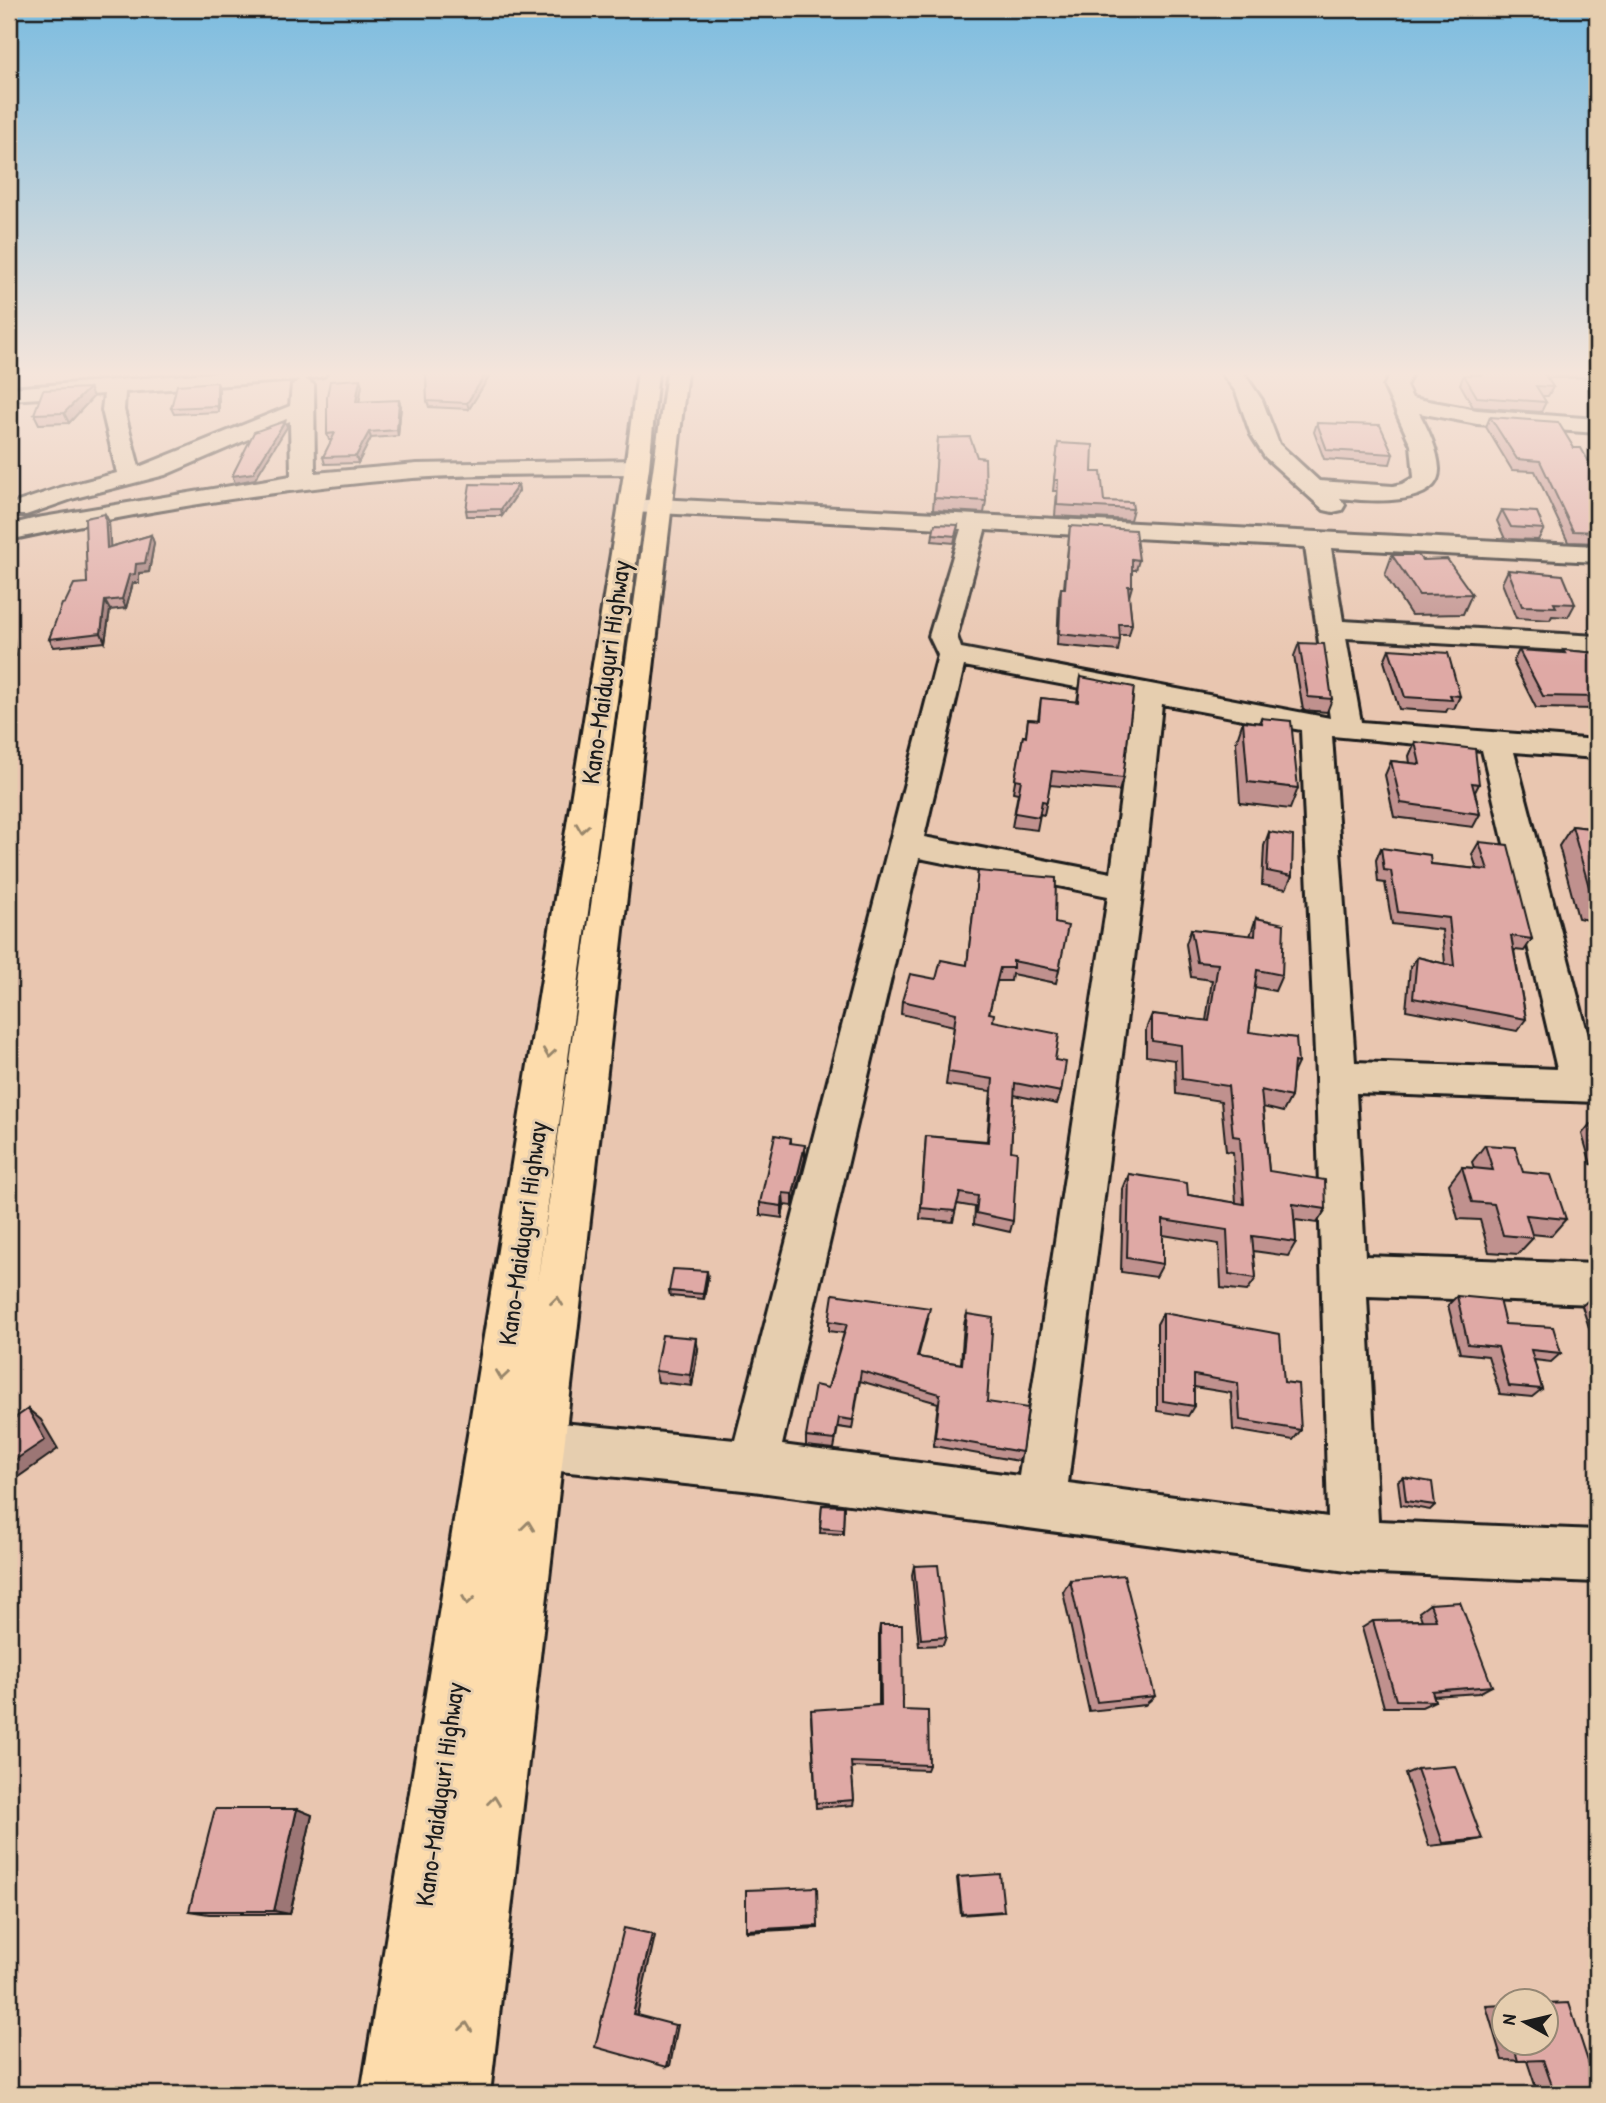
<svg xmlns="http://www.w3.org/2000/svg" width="1606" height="2103" viewBox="0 0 1606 2103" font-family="'Patrick Hand',sans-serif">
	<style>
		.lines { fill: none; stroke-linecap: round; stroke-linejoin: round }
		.minor-casing { stroke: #1c1c1c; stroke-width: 6 }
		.highway-casing { stroke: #1c1c1c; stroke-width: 6 }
		.minor { fill: #e6ceaf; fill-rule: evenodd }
		.highway { fill: #fddcac; fill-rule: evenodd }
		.wall { fill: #c0918e; stroke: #1c1c1c; stroke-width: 2 }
		.shaded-wall { fill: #9c7674; stroke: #1c1c1c; stroke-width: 2 }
		.building { fill: #dfa9a5; stroke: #1c1c1c; stroke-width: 2 }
		.oneway { stroke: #98866b }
		.labels { text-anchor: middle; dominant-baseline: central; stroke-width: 6; stroke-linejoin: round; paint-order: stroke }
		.street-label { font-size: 26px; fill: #1c1c1c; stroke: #e6ceaf }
	</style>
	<rect width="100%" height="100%" fill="#e9c6b0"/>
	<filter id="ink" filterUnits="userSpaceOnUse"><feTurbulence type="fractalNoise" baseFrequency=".0143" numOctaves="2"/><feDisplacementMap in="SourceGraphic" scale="14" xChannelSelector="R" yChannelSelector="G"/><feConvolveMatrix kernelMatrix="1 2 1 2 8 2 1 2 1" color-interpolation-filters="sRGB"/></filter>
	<g filter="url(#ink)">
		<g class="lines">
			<g class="minor-casing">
				<path id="minor" d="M226,372H327L324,376L305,379L314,385L315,473L417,464L637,460L645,462L649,467L645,472L637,474C563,475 487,473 413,478C277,489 142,511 9,540V525L37,518L291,476L290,421L165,475L75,498L26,515H9V505L59,488L117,473L102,410L104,394L9,400V388ZM300,380L292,385L290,406L139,467L124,410L125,392Z
					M1221,372H1243L1262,400L1279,444L1319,481L1393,486L1402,484L1414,477L1411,445L1384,386L1392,372H1413L1406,386L1412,398L1477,410L1597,419V433L1477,424L1419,413C1428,429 1438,450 1439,469C1440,508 1365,501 1340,498L1345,505L1342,510L1333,512L1324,510L1265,457L1251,435L1236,392Z
					M658,499L1597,546V562L1331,548L1343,621L1597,636V652L1346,638L1361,722L1597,740V758L1514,752L1597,1070V1102L1356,1093L1365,1256L1597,1264V1304L1367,1296L1378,1521L1597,1530V1582L1354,1572L753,1491L511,1466L494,1459L487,1442L494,1425L511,1418L735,1440L938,655L929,636L961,529L658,513L621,512L618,507L621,502ZM985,530L1305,547L1330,718L961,648L957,636ZM964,666L1134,698L1111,873L924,837ZM1162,704L1301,730L1316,1077L1328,1517L1068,1483L1143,888ZM1332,736L1482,750L1557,1069L1355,1062ZM919,858L1108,896L1019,1476L782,1445Z"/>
			</g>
			<g class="highway-casing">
				<path id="highway" d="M638,372H658L649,467L537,1285L667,372H687L490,2094H361L625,467Z"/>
			</g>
			<use href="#minor" class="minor"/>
			<use href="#highway" class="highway"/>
		</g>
		<path class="wall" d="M426,372H492L469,409L429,407L427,401Z
			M1470,372H1597V377L1547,378L1553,387L1548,396H1542L1546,402L1541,412L1473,407L1460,384L1464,375H1471Z
			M362,385L359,402L401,406L398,436L371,438L358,463L325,464L323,457L332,440H329L327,434Z
			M89,388L93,397L69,423L39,424L34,414Z
			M219,388V412L174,414L171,408Z
			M1490,417L1574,448L1597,468V543L1568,542L1535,471L1512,470L1486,427Z
			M1317,423L1393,454L1390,464L1324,459L1314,432Z
			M938,438L986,501L984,513L933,510Z
			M1058,443L1092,472L1104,501L1133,509L1130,520L1055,516L1057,491H1053Z
			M518,485L519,491L502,516H467L466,510Z
			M1502,510L1544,529L1538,540L1505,539L1497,521Z
			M105,514L109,522L110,547L151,535L154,543L149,572L139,573V583H133L126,608L110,610L105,642L54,647L49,639L65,603L87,583Z
			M958,525L954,543L932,541L933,534Z
			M1070,526L1139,560L1136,570H1132V586L1129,597L1132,624L1129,635H1120V640L1118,651L1057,645L1059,599L1061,588H1064Z
			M1392,555L1422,560L1472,594L1463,614L1411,615L1385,575Z
			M1508,570L1575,604L1568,617L1552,616L1550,620L1516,618L1502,583Z
			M1299,643L1332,699L1327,712L1303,710L1294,656Z
			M1389,649L1460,696L1454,709L1448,708L1446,712L1399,709L1384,661Z
			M1519,650L1562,653L1563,650L1597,653V709L1536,708L1513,662Z
			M1081,677L1123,778L1119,791L1050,785L1044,815L1040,814L1037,830L1012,827L1018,793L1013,792L1023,736H1026L1028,719L1038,720L1041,698L1077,702Z
			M1261,718L1298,788L1290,809L1240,803L1236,742L1243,721L1259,723Z
			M1415,742L1479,784L1475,792L1480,814L1473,827L1394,817L1385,775L1391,761L1410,763L1409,756Z
			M1572,826L1597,829V922L1578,918L1559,846Z
			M1269,832L1292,876L1286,889L1262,885L1264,846Z
			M1479,842L1532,939L1524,951L1514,950L1526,1019L1517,1031L1406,1010L1410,968L1417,957L1445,964L1442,930L1392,924L1385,883L1378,882L1376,860L1381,848L1431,864L1477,869L1472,854Z
			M978,871L1055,923L1059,970L1056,983L1012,974L1011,981H997L989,1013L993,1021L1055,1060L1061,1092L1057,1104L1014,1095L1011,1151L1013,1221L1010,1232L974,1224L975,1207L957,1204L953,1222L920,1219L926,1136L987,1141L991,1091L946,1085L954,1026L901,1014L902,1001L936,979L967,965Z
			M1256,918L1282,975L1275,991L1255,987L1249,1032L1298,1063L1293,1074L1291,1097L1283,1112L1263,1107L1269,1171L1326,1209L1317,1223L1295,1220L1296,1242L1288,1256L1253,1251L1256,1278L1247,1291L1221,1288L1219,1244L1163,1235V1264L1156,1277L1121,1272L1123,1189L1129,1174L1188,1195L1236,1203L1233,1152L1226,1151L1221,1101L1176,1094L1175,1060L1146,1056V1029L1152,1014L1206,1021L1212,980L1191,977L1186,944L1191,929L1250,936Z
			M1590,1124L1597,1125V1165L1591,1164L1582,1134Z
			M791,1138V1143L805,1158L793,1206L784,1205L782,1218L760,1215V1203Z
			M1485,1145L1523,1172L1566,1219L1551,1236L1531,1234L1533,1238L1518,1254L1489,1252L1480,1220L1458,1219L1449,1184L1462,1167L1474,1168L1472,1162Z
			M708,1277L704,1299L670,1296L669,1291Z
			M1594,1295H1597V1352L1582,1306Z
			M1457,1296L1505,1324L1561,1353L1551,1362L1534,1360L1542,1389L1532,1397L1500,1394L1488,1356L1460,1353L1448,1305Z
			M1163,1313L1284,1382L1301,1430L1293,1440L1233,1430L1231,1393L1194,1387V1406L1188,1416L1157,1411V1324Z
			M967,1314L987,1402L1022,1452L1019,1461L933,1446L938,1403L860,1381L852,1429L838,1427L834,1449L806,1446V1437L828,1388L844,1333L829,1331V1321L928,1319L918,1357L961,1364L964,1324Z
			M698,1349L692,1386L658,1382L655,1371Z
			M1403,1477L1435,1505L1430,1510L1401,1505L1398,1481Z
			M822,1505L844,1506L843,1534L820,1533Z
			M914,1566L946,1637L943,1645L919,1646L912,1575Z
			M1070,1580L1155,1696L1145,1705L1089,1711L1063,1592Z
			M1430,1604L1492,1686L1479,1693L1433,1696L1435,1701L1422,1707H1384L1362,1628L1373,1621L1422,1620L1419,1612Z
			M880,1625L903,1710L929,1765L927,1770L851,1767L854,1800L853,1805L816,1808L811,1716L879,1705V1632Z
			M1417,1769L1482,1839L1468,1842L1429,1846L1405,1774Z
			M297,1809L312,1815L290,1914H209L189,1911Z
			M958,1877L1004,1911L1002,1912L961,1915L957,1878Z
			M818,1926V1928L747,1932L746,1930Z
			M1504,2005V2043H1546L1597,2094H1538L1527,2061L1502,2060L1486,2006Z"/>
		<path class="shaded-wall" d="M487,372H492L469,409L467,403Z
			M360,379L362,385L358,408L356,402Z
			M217,382L219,388V412L217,406Z
			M89,388L93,397L69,423L64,413Z
			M399,400L401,406L398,436L397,430Z
			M285,421L287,427L255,479L235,483L232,476Z
			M369,432L371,438L358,463L356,456Z
			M518,485L519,491L502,516L501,509Z
			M105,514L109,522L111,557L107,548Z
			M151,535L154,543L149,572L139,573V583H133L126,608L122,599L129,575Z
			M105,601L110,610L105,642L101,633Z
			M9,620L11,624L16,656L9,658Z
			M805,1145V1158L793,1206V1194Z
			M783,1193L784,1205L782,1218V1206Z
			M707,1271L708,1277L704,1299L703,1294Z
			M696,1338L698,1349L692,1386L690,1375Z
			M28,1409L41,1420L58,1449L14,1480L9,1476V1464Z
			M297,1809L312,1815L290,1914L274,1911Z
			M652,1934L655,1936L637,2015L633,2014Z
			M675,2025H678L670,2066L667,2067Z"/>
		<path class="building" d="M426,372H487L467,403L427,401Z
			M1480,372H1543L1553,387L1536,386L1546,402L1477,397L1464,375H1481Z
			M360,379L356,402L399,400L397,430L369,432L356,456L323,457L335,433L327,434V396L330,381Z
			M217,382V406L171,408L177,385Z
			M89,388L64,413L34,414L43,390Z
			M1490,417L1558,422L1574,448H1581L1589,462H1594L1597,468V532L1573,531L1540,461L1517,459Z
			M285,421L253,473L232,476L254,432Z
			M1317,423L1380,425L1393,454L1327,450Z
			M970,437L977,457L985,458L986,501L934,498L938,438Z
			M1058,443L1093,445L1092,472H1101L1104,501L1132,502L1133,509L1057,505L1058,480H1054Z
			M470,484L518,485L501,509L466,510Z
			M1502,510L1537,512L1544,529L1511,527Z
			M105,514L107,548L151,535L145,563L136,564L135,574L129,575L122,599L105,601L101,633L49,639L62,604L65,603L74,584L87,583L85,518Z
			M935,524L958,525L955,536L933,534Z
			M1070,526L1135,530L1139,560L1132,559V586H1128L1132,624H1119L1120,640L1059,634L1061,588H1065Z
			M1392,555H1418L1422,560L1447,559L1472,594L1419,595Z
			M1508,570L1563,575L1575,604L1554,603L1556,607L1522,606Z
			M9,627L12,649L9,650Z
			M1299,643L1324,644L1332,699L1308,697Z
			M1389,649L1448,653L1460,696L1450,695L1452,700L1405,697Z
			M1519,650L1565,653L1563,650L1597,653V697L1543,696Z
			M1081,677L1134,687L1123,778L1052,771L1047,802L1042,801L1039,817L1015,813L1021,780L1015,779L1023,736L1026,737L1028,719L1039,720L1041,698L1078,702Z
			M1261,718L1291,721L1298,788L1248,782L1243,721L1262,723Z
			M1415,742L1475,749L1479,784L1472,783L1480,814L1401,803L1391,761L1420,764Z
			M1572,826L1597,829V899L1592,898Z
			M1269,832L1293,836L1292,876L1267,871Z
			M1479,842L1508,845L1532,939L1511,936L1526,1019L1413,998L1417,957L1454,966L1449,918L1398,912L1391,871L1384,870L1381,848L1430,855L1431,864L1488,870Z
			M978,871L1056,878L1055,923L1068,926L1059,970L1013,961V968H1000L989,1013L994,1014L993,1021L1059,1034L1055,1060L1066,1062L1061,1092L1015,1083L1011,1151L1017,1152L1013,1221L976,1213L978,1196L960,1193L955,1211L921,1208L926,1136L988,1142L993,1079L948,1072L956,1013L902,1001L910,974L936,979L941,960L967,965Z
			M1256,918L1284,924L1282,975L1257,970L1249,1032L1296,1038L1298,1063L1294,1062L1291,1097L1261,1090L1269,1171L1325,1180L1326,1209L1293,1204L1296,1242L1252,1236L1256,1278L1229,1274L1227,1230L1163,1220V1264L1127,1258L1129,1174L1187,1183L1188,1195L1244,1204L1240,1137L1233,1136L1228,1086L1182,1079L1181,1045L1152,1041V1014L1209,1021L1218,964L1197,962L1191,929L1255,936Z
			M1590,1124L1597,1125V1146Z
			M775,1135L791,1138L790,1143L805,1145L793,1194L783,1193L782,1206L760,1203Z
			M1485,1145L1515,1147L1523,1172L1551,1175L1566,1219L1526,1215L1533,1238L1503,1235L1494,1204L1472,1202L1462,1167L1493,1170Z
			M673,1269L707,1271L703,1294L669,1291Z
			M833,1294L930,1308L917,1357L962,1364L967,1314L993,1318L987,1402L1028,1408L1022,1452L935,1437L940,1394L861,1371L853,1420L839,1418L835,1440L806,1437L815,1385L828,1388L847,1324L829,1321Z
			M1457,1296L1499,1300L1505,1324L1553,1327L1561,1353L1531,1350L1542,1389L1509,1386L1498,1347L1468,1344Z
			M1163,1313L1280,1334L1284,1382L1298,1384L1301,1430L1240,1420L1238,1383L1194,1375V1406L1163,1401Z
			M662,1335L696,1338L690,1375L655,1371Z
			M28,1409L45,1440L9,1464V1422Z
			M1403,1477L1432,1482L1435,1505L1406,1501Z
			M822,1505L844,1506L843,1530L820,1528Z
			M938,1565L946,1637L921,1639L914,1566Z
			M1124,1575L1155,1696L1097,1702L1070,1580Z
			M1460,1602L1492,1686L1432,1691L1435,1701L1396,1700L1373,1621L1436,1620L1430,1604Z
			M880,1625H902L903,1710L928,1711L929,1765L851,1762L854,1800L816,1803L811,1710L881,1705Z
			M1455,1766L1482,1839L1443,1843L1417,1769Z
			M215,1809H297L274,1911H189Z
			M1000,1874L1004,1911L962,1914L958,1877Z
			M817,1887L818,1926L746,1930V1890Z
			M624,1928L652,1934L633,2014L675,2025L667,2067L595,2047Z
			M1569,2003L1597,2089V2094H1555L1543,2060L1518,2061L1513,2043H1546V2004Z
			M1501,2006H1504V2016Z"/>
		<defs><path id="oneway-chevron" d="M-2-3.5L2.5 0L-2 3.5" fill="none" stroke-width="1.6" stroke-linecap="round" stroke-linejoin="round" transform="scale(1.75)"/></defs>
		<g class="oneway">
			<use href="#oneway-chevron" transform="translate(582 828) rotate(98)"/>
			<use href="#oneway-chevron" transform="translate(549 1053) rotate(98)"/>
			<use href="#oneway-chevron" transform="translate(557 1301) rotate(-83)"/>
			<use href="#oneway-chevron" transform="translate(502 1375) rotate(98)"/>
			<use href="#oneway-chevron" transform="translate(528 1526) rotate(-83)"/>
			<use href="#oneway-chevron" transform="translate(468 1600) rotate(98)"/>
			<use href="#oneway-chevron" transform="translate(494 1801) rotate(-83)"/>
			<use href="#oneway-chevron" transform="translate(466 2027) rotate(-83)"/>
		</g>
	</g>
	<linearGradient id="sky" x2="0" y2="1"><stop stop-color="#7bbce0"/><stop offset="0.56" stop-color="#f5e5db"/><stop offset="1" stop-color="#f5e5db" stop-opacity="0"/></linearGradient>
	<rect width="1606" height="667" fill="url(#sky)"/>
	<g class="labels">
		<g class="street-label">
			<text transform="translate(605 672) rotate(-82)">Kano-Maiduguri Highway</text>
			<text transform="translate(522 1233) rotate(-82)">Kano-Maiduguri Highway</text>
			<text transform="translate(439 1794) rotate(-82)">Kano-Maiduguri Highway</text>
		</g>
	</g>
	<rect width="1606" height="2103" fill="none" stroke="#e6ceaf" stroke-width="35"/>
	<rect x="18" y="18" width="1571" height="2068" fill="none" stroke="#1c1c1c" stroke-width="2.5" filter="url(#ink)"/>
	<g transform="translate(1525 2022) rotate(278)"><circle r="33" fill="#e6ceaf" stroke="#958774" stroke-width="2"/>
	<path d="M0-5L12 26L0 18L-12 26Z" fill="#1c1c1c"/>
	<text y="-10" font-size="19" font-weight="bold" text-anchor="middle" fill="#1c1c1c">N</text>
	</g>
</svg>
